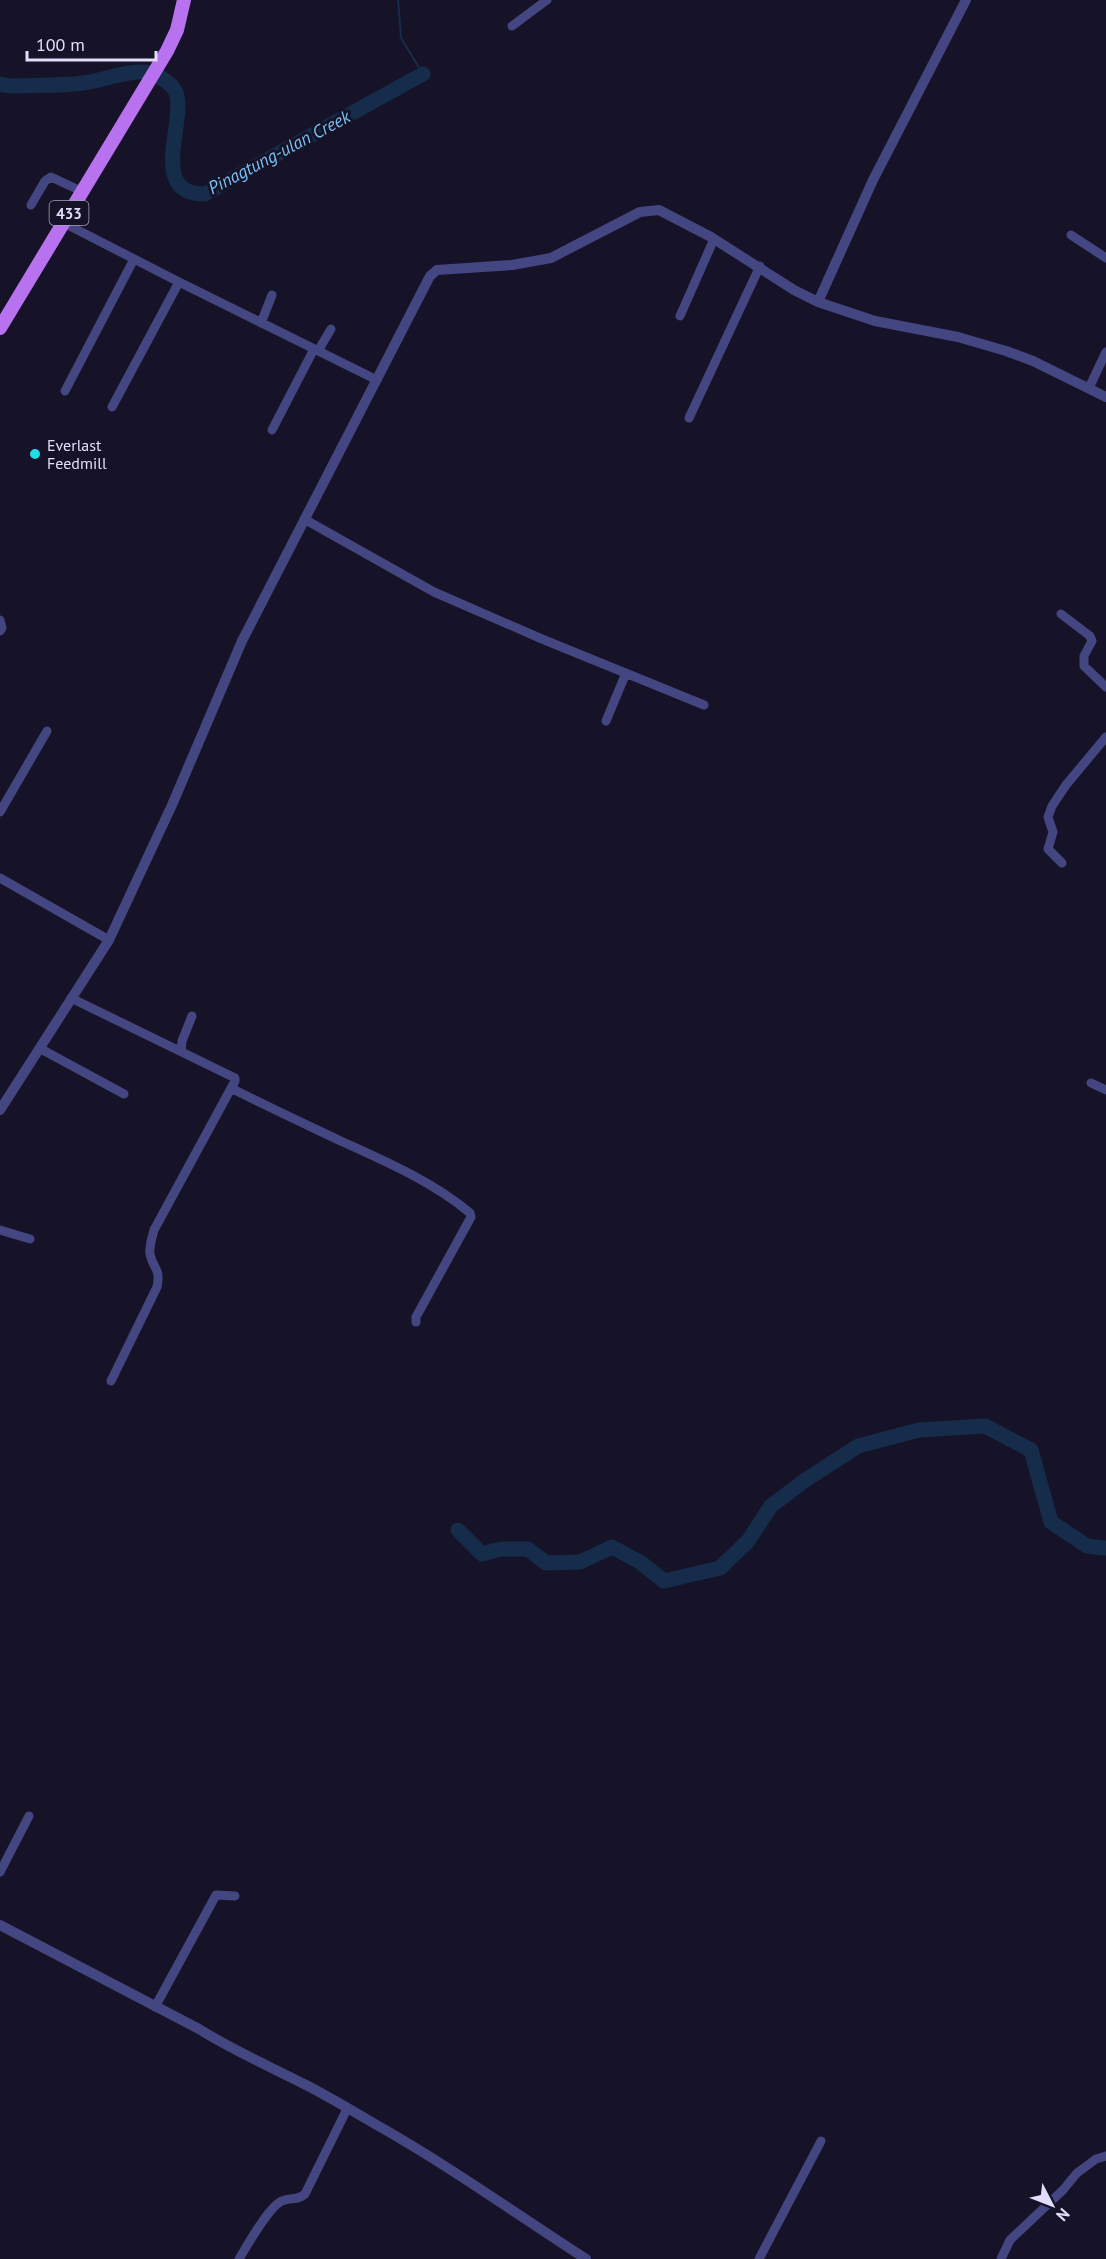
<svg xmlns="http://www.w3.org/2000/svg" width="1106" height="2259" viewBox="0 0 1106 2259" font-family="'PT Sans',sans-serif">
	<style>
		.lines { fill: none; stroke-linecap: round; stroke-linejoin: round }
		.stream { stroke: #152d4a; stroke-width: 2 }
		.river { stroke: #152d4a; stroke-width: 15 }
		.minor { stroke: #444682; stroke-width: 9 }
		.tertiary { stroke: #444682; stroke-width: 10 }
		.primary { stroke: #b872ef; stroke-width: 14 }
		.poi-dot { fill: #20dee6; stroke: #161328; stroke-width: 2 }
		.labels { text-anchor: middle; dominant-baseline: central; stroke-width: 6; stroke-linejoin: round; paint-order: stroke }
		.shield { fill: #161328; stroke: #a3a1bc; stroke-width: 1.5 }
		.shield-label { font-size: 15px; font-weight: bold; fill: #e0defb }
		.poi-label { font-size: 16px; fill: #e0defb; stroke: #161328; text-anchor: start }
		.water-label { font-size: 18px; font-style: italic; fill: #78c0f0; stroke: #161328 }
	</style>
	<rect width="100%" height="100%" fill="#161328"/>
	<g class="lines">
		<path class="stream" d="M398,0L401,38L423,74"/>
		<path class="river" d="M0,84L10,86C34,85 59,86 83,83C101,81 134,68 150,73C160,76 175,85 177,96C184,125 149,195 205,194L423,74
			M458,1530L482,1554L501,1549H528L546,1563L580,1562L612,1547L640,1562L664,1581L720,1568L748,1541L771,1506L804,1481L858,1446L919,1430L985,1426L1031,1450L1051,1522L1087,1546L1106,1548"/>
		<path class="minor" d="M512,26L547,0
			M31,205L45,181L51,177L81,191
			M64,223L179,282L377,380
			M1071,235L1106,258
			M680,316L714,239
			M261,323L272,295
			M318,351L331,329
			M1089,388L1106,352
			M65,391L134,259
			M112,407L179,282
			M689,418L760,266
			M272,430L314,349
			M304,519L434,592L542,639L704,705
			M1061,614L1090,636L1092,641L1084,656V666L1106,687
			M0,620L2,628L0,631
			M606,721L626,673
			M0,812L47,731
			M1062,863L1048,849L1053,832L1048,817L1052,806L1066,785L1106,737
			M0,878L109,940
			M71,998L235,1078V1081L154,1230C152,1238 149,1246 150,1254C153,1270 161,1267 157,1287L111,1381
			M41,1049L124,1094
			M181,1051L182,1041L192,1016
			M1091,1083L1106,1090
			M231,1088C268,1107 305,1124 343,1142C387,1162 433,1182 470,1213L471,1217L416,1317V1322
			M0,1230L30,1239
			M0,1872L29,1816
			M155,2007L216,1895L235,1896
			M239,2259C247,2246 269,2206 282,2201C291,2197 297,2201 305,2194L347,2109
			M759,2259L821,2141
			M1001,2259L1010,2240L1063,2190L1077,2173L1096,2159L1106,2156"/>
		<path class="tertiary" d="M818,302L873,180L966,0
			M0,1110L109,940L172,805L242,641L430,276L437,270L512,265L551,258L640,212L659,210L711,237L794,290L818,302L875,321L958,337L1006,351L1033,361L1106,397
			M0,1925L199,2029C234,2051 271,2067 308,2086C331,2098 353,2111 375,2124C448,2165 516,2214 586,2259"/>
		<path class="primary" d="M0,328L167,51L177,30L184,0"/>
	</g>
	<circle class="poi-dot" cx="35" cy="454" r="6"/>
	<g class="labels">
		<rect class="shield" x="49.5" y="201" width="39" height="24" rx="4.5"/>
		<g class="shield-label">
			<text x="69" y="213">433</text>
		</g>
		<g class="poi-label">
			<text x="47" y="445">Everlast<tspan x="47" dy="18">Feedmill</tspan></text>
		</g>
		<g class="water-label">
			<text transform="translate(279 152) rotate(-28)">Pinagtung-ulan Creek</text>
		</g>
	</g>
	<g transform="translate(1052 2205) rotate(132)" stroke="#161328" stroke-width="4.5" paint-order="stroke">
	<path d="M0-4.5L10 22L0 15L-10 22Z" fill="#e0defb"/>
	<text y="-9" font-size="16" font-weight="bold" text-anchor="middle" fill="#e0defb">N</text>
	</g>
	<path d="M27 51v9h129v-9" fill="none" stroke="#e0defb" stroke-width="3"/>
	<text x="36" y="51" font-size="18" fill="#e0defb" stroke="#161328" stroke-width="4.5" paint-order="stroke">100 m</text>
</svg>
